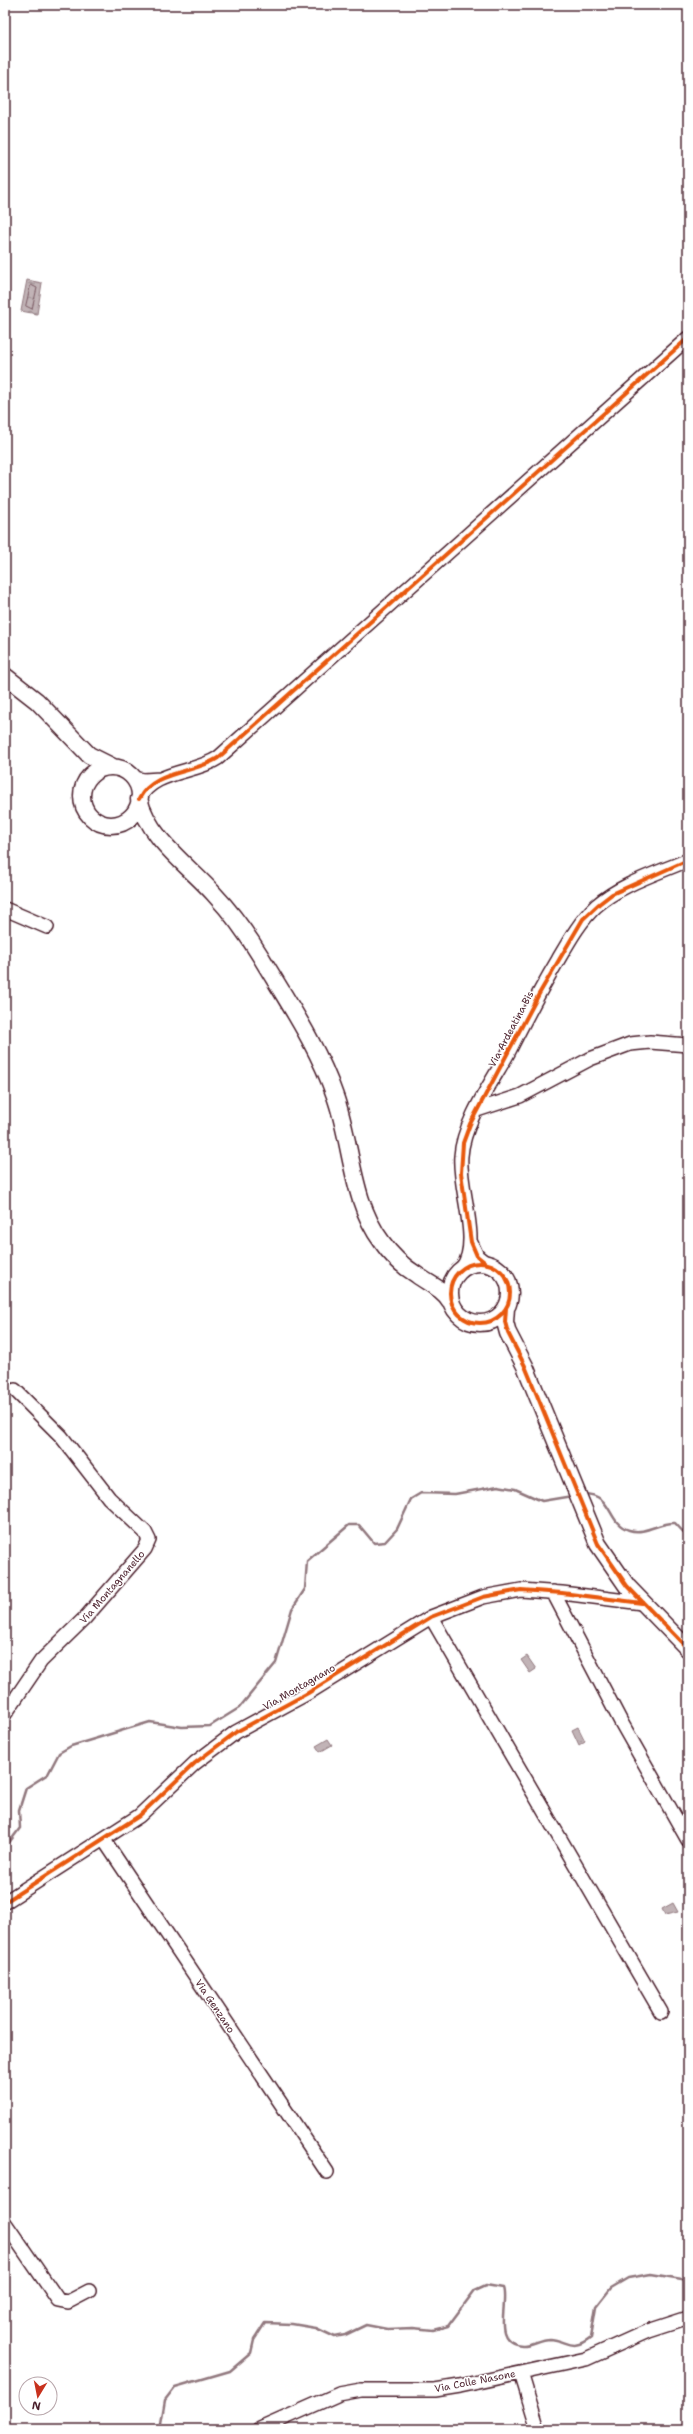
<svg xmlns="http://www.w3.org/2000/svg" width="693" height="2434" viewBox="0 0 693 2434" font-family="'Shantell Sans',sans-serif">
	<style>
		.water { fill: url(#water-ripples); stroke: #91787e }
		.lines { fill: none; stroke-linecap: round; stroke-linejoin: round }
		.shore { stroke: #7a5a63; stroke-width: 1 }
		.stream { stroke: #91787e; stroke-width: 2.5 }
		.minor-casing { stroke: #4a1f2b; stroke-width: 16 }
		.major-casing { stroke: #4a1f2b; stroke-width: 19 }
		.minor { stroke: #fff; stroke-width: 13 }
		.major { stroke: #fff; stroke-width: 16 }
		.cycleway-casing { stroke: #fff; stroke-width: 6 }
		.cycleway { stroke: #e8590c; stroke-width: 4 }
		.labels { text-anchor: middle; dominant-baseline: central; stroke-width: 3; stroke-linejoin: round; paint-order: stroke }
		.street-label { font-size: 10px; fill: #4a1f2b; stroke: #fff }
	</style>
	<defs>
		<pattern id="water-ripples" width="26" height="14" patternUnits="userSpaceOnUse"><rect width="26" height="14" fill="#c1b3b6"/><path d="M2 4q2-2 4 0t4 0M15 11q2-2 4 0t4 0" fill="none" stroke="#9f9194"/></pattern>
	</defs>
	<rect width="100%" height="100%" fill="#fff"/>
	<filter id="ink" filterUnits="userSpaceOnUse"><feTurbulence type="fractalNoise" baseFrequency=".025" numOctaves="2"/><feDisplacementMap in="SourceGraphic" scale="8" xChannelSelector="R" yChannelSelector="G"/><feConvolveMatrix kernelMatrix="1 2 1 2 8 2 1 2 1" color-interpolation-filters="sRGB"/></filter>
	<g filter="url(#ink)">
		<path class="water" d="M27,280L42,283L37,314L21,311Z
			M527,1656L536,1669L530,1673L521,1660Z
			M578,1727L585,1741L579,1745L572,1730Z
			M328,1739L332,1745L320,1752L316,1746Z
			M673,1903L678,1912L665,1915L662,1909Z"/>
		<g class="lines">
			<path class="shore" d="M31,285L37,288L32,309L26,306Z"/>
			<path class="stream" d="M583,1494C614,1494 606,1523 629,1530C646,1535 659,1522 675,1523L688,1537
				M5,1848L20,1828L19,1810L26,1788L48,1774L59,1753L71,1746L150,1722L182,1727L210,1726L239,1708L276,1663L292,1609L305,1589L307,1561L349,1525H359L374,1543L385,1542L397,1529L411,1499L421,1493L455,1494L498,1486L515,1489L542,1501L572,1496
				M160,2429L165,2400L175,2387L230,2371L251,2353L254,2340L265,2323L292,2324L316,2328L335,2337L345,2335L366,2325L387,2329L413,2328L433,2330L448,2326L475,2290L486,2285L503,2288C509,2303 490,2343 522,2345C530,2346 539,2339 549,2339C569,2340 571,2353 591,2337L596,2307L611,2288L628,2278L651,2274L688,2280"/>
			<g class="minor-casing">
				<path id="minor" d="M133,778L144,780L160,779
					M139,799C153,770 194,774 218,758L688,338
					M5,909L47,927
					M477,1110L520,1096L590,1059L630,1044L650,1042L688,1045
					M471,1243L477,1256L487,1264
					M462,1268C482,1243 458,1188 461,1156C463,1123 492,1082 508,1053C524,1021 540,990 558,960C569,941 580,921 596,906C621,884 658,873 688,860
					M553,1592L621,1722L688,1840
					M431,1617L661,2012
					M5,1714L41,1661L85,1618L145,1549L149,1540L145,1532L109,1498L61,1436L15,1390
					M104,1840L327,2172
					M5,1902L139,1816L195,1763L236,1732L308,1693L431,1617L483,1597L521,1590L562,1593L642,1603
					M5,2223L58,2300L68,2302L89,2291
					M521,2373L538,2429
					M260,2429L339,2394L361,2390H435L460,2386L586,2359L648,2331L688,2318"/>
			</g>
			<g class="major-casing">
				<path id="major" d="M5,676L37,701L89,755L113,767
					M82 796a29 29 0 1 1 58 0a29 29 0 1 1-58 0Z
					M139,799C149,839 188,865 214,894C232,913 247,934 261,957C287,1001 318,1046 335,1096C352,1143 351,1201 382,1242C391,1255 404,1267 417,1275C429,1284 442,1288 450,1301
					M450 1293a30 30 0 1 1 60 0a30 30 0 1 1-60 0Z
					M506,1308L505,1322L508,1333L525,1366L598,1544L627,1586L688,1649"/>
			</g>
			<use href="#minor" class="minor"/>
			<use href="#major" class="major"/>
			<g class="cycleway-casing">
				<path id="cycleway" d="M139,799C153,770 194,774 218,758L688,338
					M450 1293a30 30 0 1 1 60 0a30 30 0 1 1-60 0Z
					M487,1264L477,1256L471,1242L461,1173L463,1143L470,1124L539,994L583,919L599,904L612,894L688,860
					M506,1308L505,1322L508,1333L525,1366L598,1544L627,1586L688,1649
					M5,1902L139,1816L195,1763L236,1732L308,1693L431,1617L483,1597L521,1590L562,1593L642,1603"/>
			</g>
			<use href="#cycleway" class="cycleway"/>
		</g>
	</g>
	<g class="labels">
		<g class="street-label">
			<text transform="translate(511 1029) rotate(-62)">Via Ardeatina Bis</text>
			<text transform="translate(112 1587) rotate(-49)">Via Montagnanello</text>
			<text transform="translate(299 1687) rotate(-30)">Via Montagnano</text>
			<text transform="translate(215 2006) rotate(56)">Via Genzano</text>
			<text transform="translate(475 2381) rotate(-11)">Via Colle Nasone</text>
		</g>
	</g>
	<rect width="693" height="2434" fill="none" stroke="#fff" stroke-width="20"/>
	<rect x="10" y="10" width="673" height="2414" fill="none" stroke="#4a1f2b" stroke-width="1.5" filter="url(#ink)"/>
	<g transform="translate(38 2396) rotate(190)"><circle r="19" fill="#ffffff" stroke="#b7a5aa"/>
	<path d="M0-3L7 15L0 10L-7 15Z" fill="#c8321e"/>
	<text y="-6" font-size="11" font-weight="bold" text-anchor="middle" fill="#4a1f2b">N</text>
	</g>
</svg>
